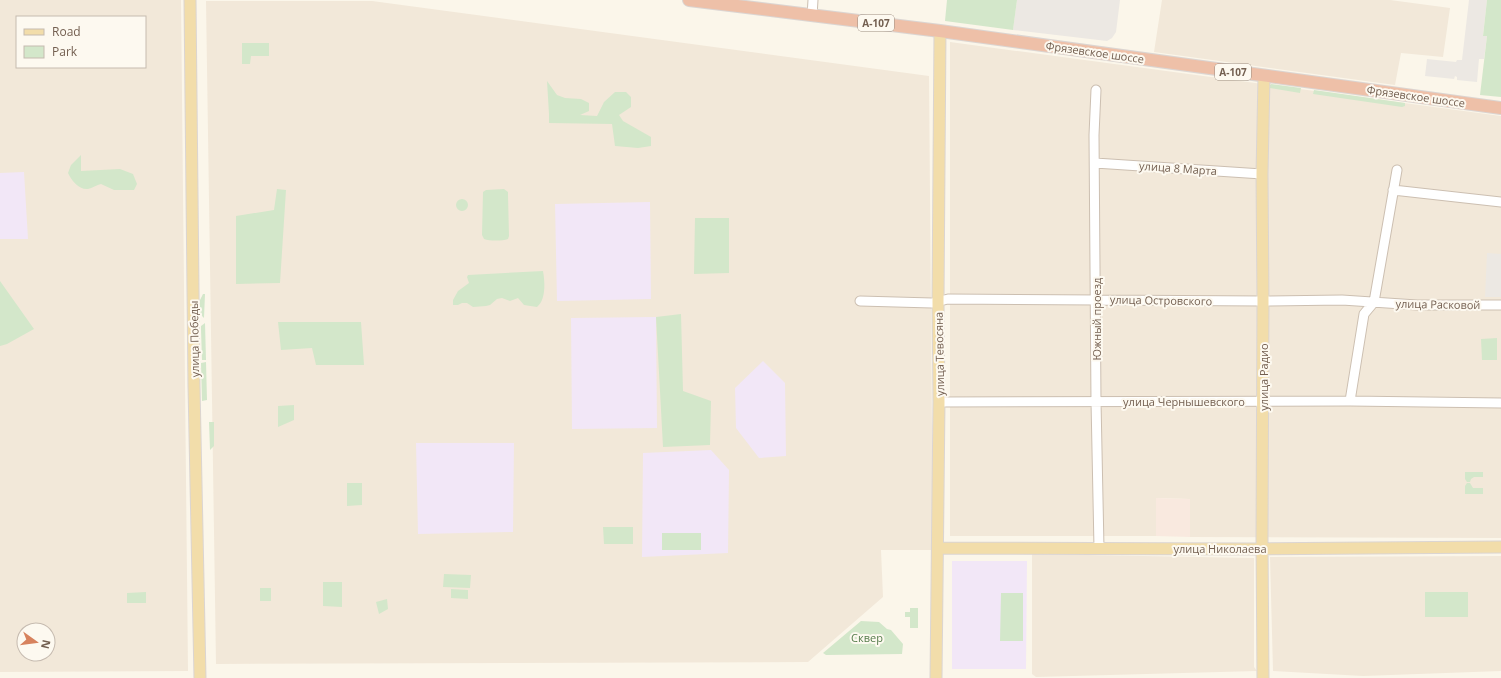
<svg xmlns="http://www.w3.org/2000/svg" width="1501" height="678" viewBox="0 0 1501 678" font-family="'Open Sans',sans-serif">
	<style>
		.residential { fill: #f2e8d9; fill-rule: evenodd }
		.commercial { fill: #f9e9df }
		.industrial { fill: #ece8e3 }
		.education { fill: #f2e7f7 }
		.green { fill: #d3e7ca }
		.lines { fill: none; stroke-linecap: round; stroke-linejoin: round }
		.minor-casing { stroke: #ccbfb1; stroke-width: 11 }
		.major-casing { stroke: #dbd5d2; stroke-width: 13 }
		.highway-casing { stroke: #dbd5d2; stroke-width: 14 }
		.minor { stroke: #fff; stroke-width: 9 }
		.major { stroke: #f2ddaa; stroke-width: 11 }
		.highway { stroke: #eec0a8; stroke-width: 12 }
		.labels { text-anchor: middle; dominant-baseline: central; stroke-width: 4; stroke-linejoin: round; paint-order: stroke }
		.shield { fill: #fdf9f0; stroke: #9c8d80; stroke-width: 1 }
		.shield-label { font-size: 10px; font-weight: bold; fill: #735f50 }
		.street-label { font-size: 11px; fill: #735f50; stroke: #fdf9f0 }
		.park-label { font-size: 11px; fill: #567d4c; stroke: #fdf9f0 }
	</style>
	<rect width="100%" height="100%" fill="#fbf6ea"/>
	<path class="residential" d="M0,0H181L188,671L0,672ZM17,17H145V67H17ZM24,630H48V654H24Z
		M1162,0H1390L1450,8L1443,57L1401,53L1395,85L1154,52Z
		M206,1H372L929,76L933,550H881L883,597L808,662L216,664Z
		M950,42L1501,116V538L1190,537V499L1156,498V536H950Z
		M1032,554L1254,558V667L1257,671L1036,677L1032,674Z
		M1501,556V671L1363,676L1273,671L1270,557Z"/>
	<path class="commercial" d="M1156,498L1190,499V537L1156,536Z"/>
	<path class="industrial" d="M1017,0H1120L1116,32L1112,38L1107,41L1013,30Z
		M1469,0H1487L1483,35L1487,36L1484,59H1479L1477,82L1457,80V77L1455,76L1454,79L1425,76L1427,59L1456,62L1457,60H1462Z
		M1487,253L1501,254V297H1485Z"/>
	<path class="education" d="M24,172L28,239H0V173Z
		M650,202L651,299L557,301L555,204Z
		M656,317L657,428L572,429L571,318Z
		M763,361L785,383L786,456L759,458L736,428L735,388Z
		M416,443H514L513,532L418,534Z
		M711,450L729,470L728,553L642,557L643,453Z
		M952,561H1027L1026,669H952Z"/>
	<path class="green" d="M947,0H1017L1013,30L945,21Z
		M1487,0H1501V97L1480,95L1487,36H1483Z
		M242,43H269V56H251L250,64H242Z
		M547,81L557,95L565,98L581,99L589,103V111L580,115L597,116L604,102L615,92H626L631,97V107L619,115L623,121L651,137V146L638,148L615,146L612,124L549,123V114Z
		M1271,84L1301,88L1300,93L1270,88L1269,86Z
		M1314,90L1405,103V106L1402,107L1313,94Z
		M81,155V171L120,169L133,174L137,184L134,190H114L101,184C97,185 92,188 88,189C79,190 71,180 68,173L71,165Z
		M277,189L286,190L280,283L236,284V216L274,210Z
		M504,189L508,192V195L509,236L508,239C502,241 490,241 484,239L482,235L483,192L486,190Z
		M456 205a6 6 0 1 1 12 0a6 6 0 1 1-12 0Z
		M695,218H729V273L694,274Z
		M543,271C545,282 546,300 537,307L524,305L518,298L510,301L502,298L497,299L490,305L486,306L473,307L467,303H462L458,305H453V300L458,291L469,283L467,277L468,275Z
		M0,281L34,329L7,344L0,346Z
		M203,294H205L204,318L200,314V300Z
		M681,314L683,391L711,401L710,445L663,447L656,317Z
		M278,322H361L364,365H316L312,348L281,350Z
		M205,323L206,360H202L201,329V326Z
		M1497,338V360H1482L1481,339Z
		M206,362L207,400L202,401L201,363Z
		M294,405V420L278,427V406Z
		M209,422H214V446L210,450Z
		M1465,472H1483V477H1474L1471,479L1470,482H1467L1465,479Z
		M347,483H362V505L347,506Z
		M1467,483H1470L1473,488H1483V494H1465V486Z
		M603,527H633V544H604Z
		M662,533H701V550H662Z
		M444,574L471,575L470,588L443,587Z
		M323,582H342V607L323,606Z
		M260,588H271V601H260Z
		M451,589L468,590V599L451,598Z
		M146,592V603H127V593Z
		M1425,592H1468V617H1425Z
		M1001,593H1023V641H1000Z
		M387,599L388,609L379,614L376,602Z
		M910,608H918V628H910V617H905V612H910Z
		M861,621L879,622L887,629L891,630L903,644L902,654L826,655L823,653Z"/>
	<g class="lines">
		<g class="minor-casing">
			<path id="minor" d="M812,16L813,0
				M1096,90L1094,135L1096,401L1099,548
				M1095,163L1262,174
				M1393,190L1501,202
				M860,301L932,303L948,299L1263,301L1342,300L1417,305H1501
				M1350,401L1364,314L1374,302L1397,170
				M939,402L1350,401L1501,403"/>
		</g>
		<g class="major-casing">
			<path id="major" d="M190,0L194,386L200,678
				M938,548L1254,549L1501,547
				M936,678L939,402L938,302L940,31
				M1263,678L1262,540L1263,301L1262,174L1264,76"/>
		</g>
		<g class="highway-casing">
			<path id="highway" d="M689,0L940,31L1501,108"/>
		</g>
		<use href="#minor" class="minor"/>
		<use href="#major" class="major"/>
		<use href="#highway" class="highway"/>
	</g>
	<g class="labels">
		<g class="shield">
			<rect x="858" y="15" width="36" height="16" rx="3"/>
			<rect x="1215" y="64" width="36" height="16" rx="3"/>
		</g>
		<g class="shield-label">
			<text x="876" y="23">А-107</text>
			<text x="1233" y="72">А-107</text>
		</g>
		<g class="street-label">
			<text transform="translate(1095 52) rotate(8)">Фрязевское шоссе</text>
			<text transform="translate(1416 96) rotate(8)">Фрязевское шоссе</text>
			<text transform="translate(1178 168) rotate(4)">улица 8 Марта</text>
			<text transform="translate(1161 300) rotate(1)">улица Островского</text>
			<text transform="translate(1438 304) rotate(1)">улица Расковой</text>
			<text transform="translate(1096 319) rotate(-90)">Южный проезд</text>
			<text transform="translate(194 339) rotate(-91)">улица Победы</text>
			<text transform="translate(939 354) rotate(-91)">улица Тевосяна</text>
			<text transform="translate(1263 377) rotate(-90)">улица Радио</text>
			<text x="1184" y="401">улица Чернышевского</text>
			<text x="1220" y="548">улица Николаева</text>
		</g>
		<g class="park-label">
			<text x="867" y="637">Сквер</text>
		</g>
	</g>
	<rect x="16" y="16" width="130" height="52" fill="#fdf9f0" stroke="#c6bbb0"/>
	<rect x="24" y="29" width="20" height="6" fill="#f2ddaa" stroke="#c6bbb0"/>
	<text x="52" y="36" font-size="12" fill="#735f50">Road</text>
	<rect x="24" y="46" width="20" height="12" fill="#d3e7ca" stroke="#c6bbb0"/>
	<text x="52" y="56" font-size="12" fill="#735f50">Park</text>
	<g transform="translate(36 642) rotate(104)"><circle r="19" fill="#fdf9f0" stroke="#c6bbb0"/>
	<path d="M0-3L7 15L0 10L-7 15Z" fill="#d7825d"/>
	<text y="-6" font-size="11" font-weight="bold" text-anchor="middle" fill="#735f50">N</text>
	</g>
</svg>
